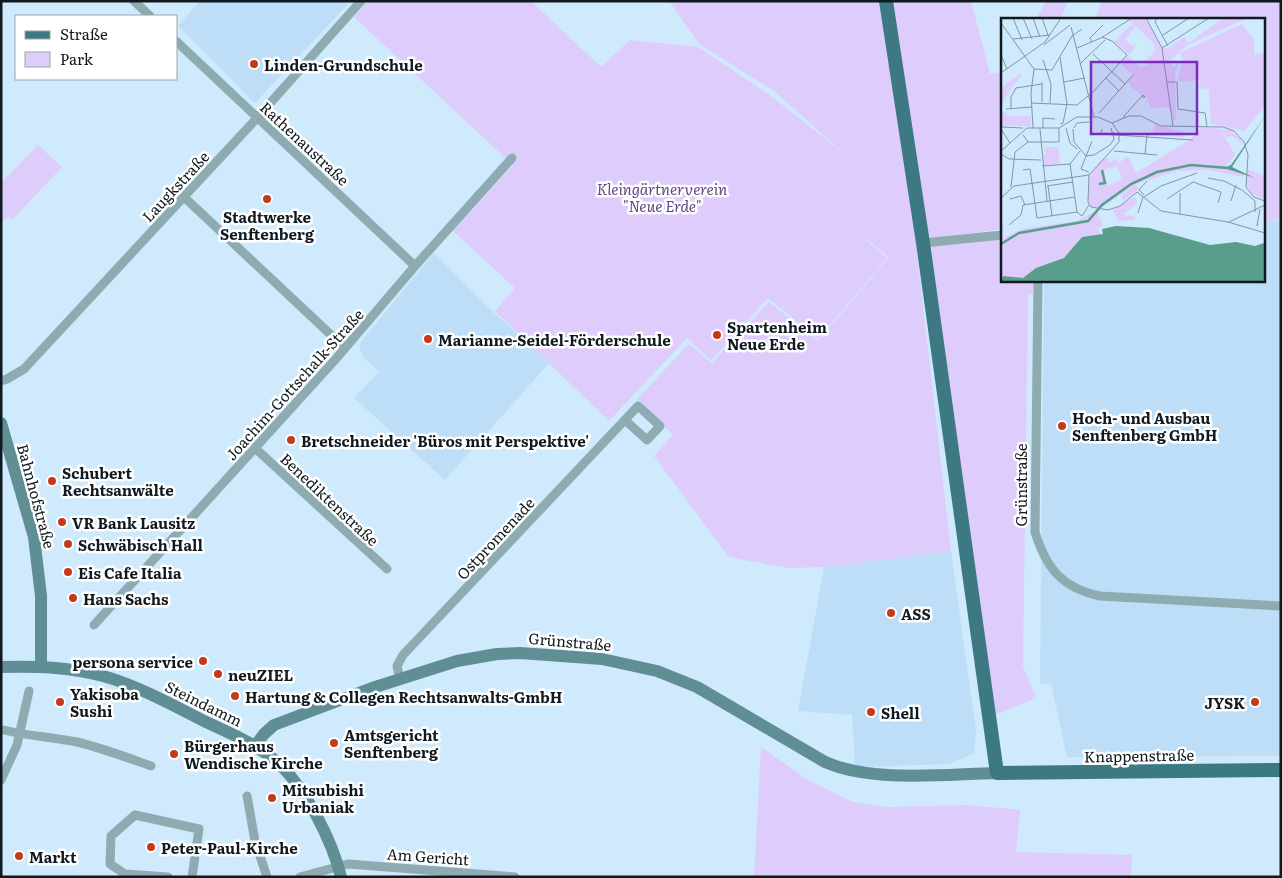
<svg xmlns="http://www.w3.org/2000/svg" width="1282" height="878" viewBox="0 0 1282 878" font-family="Literata,serif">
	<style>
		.built { fill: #bddef6 }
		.green { fill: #ddccfc }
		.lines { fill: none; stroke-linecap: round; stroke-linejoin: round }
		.street { stroke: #8dabb0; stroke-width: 9 }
		.secondary { stroke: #608e95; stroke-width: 12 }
		.primary { stroke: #3c7982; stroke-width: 14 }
		.poi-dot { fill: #c43a19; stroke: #fff; stroke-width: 2 }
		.labels { text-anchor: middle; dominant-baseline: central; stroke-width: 5; stroke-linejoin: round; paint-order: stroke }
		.poi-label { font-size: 15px; font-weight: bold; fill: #0f191f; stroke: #fff; text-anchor: start }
		.street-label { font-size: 15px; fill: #0f191f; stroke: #fff }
		.park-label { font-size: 15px; font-style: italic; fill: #624888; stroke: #fff }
		.inset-river { fill: none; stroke: #599e8d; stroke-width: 2.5 }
		.inset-road { fill: none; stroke: #8296a4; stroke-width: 1 }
		.view { fill: #7b2cbf; fill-opacity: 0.15; stroke: #7b2cbf; stroke-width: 2.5 }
		.inset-edge { fill: none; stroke: #0f191f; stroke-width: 2.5 }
	</style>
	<rect width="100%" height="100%" fill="#cfeafd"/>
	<path class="built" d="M200,1H351L255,103L178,26Z
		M1281,220V756L1067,757L1051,684H1040L1044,280H1263V221Z
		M434,253L490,309L549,363L445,480L354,398L379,372L364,358L360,350V343Z
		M951,551L976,731L974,753L950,764L855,767L852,715L798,711L824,567Z"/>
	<path class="green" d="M368,1H531L601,67L630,40L698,47L771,96L847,156L774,91L699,44L672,5L668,1H880L907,167L951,551L824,567L788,568L729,557L654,456L673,435L637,399L689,344L712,363L769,302L818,341L889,257L851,227L887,258L818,339L768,298L711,360L687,338L609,421L495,311L515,288L453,231L513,165L354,17Z
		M890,1H971L990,74L1002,72V229L927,239Z
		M1046,1H1068L1060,19H1036Z
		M1102,1H1281V219L1263,221V19H1095Z
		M38,145L62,167L12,220L9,217L2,222L1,183Z
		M1002,238V280H1033V294H1028L1023,666L1036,698L992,716L928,246Z
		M761,747L808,780L853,802L885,807L969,805L1020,810L1016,852L1132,855L1131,877H754Z"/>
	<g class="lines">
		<path class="street" d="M134,1L150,16
			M176,41L415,266
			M184,197L345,348
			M923,243L1002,235
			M1038,280L1035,532C1046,568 1062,588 1100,596L1281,606
			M1,381L7,379L24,369L257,118L361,1
			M255,448L387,569
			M94,625L334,361L415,266L512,158
			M400,680L397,666L403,655L638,406L660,426L647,440L625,420
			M4,730C28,736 52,737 77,742C102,748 126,757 151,766
			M1,780L17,745L29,691
			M247,796L255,841L267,877
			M168,877L125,874L110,864L111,836L135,815L199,829L192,877
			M300,877L348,864L515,877"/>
		<path class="secondary" d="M1,423L34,537L41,596V666
			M1,667C36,666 69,667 103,676C136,685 173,705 204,721C229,733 255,743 277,762C305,787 332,840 341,877
			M255,746L264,734L274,725L372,688L457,661L497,654L520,653L602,659L657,671L697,687L825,762C873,783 945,774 997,773"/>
		<path class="primary" d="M886,1L923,243L997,773L1281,770"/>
	</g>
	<g class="poi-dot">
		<circle cx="254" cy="64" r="5"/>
		<circle cx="267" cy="199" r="5"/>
		<circle cx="717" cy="335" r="5"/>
		<circle cx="428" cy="339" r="5"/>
		<circle cx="1062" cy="426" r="5"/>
		<circle cx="291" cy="440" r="5"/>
		<circle cx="52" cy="481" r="5"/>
		<circle cx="62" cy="522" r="5"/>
		<circle cx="68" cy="544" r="5"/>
		<circle cx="68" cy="572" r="5"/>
		<circle cx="73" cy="598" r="5"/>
		<circle cx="891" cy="613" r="5"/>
		<circle cx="203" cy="661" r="5"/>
		<circle cx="218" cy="674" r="5"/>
		<circle cx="235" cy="696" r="5"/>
		<circle cx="60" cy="702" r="5"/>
		<circle cx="1255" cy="702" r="5"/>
		<circle cx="871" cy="712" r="5"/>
		<circle cx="334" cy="743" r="5"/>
		<circle cx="174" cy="754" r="5"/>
		<circle cx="272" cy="798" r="5"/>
		<circle cx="151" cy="847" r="5"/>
		<circle cx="19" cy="856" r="5"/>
	</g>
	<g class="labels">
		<g class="poi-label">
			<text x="264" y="64">Linden-Grundschule</text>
			<text x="267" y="216" text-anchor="middle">Stadtwerke<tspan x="267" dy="17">Senftenberg</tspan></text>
			<text x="727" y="326">Spartenheim<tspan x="727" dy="17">Neue Erde</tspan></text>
			<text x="438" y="339">Marianne-Seidel-Förderschule</text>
			<text x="1072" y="417">Hoch- und Ausbau<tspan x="1072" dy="17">Senftenberg GmbH</tspan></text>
			<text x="301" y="440">Bretschneider 'Büros mit Perspektive'</text>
			<text x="62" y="472">Schubert<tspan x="62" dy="17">Rechtsanwälte</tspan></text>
			<text x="72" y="522">VR Bank Lausitz</text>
			<text x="78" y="544">Schwäbisch Hall</text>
			<text x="78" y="572">Eis Cafe Italia</text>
			<text x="83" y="598">Hans Sachs</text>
			<text x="901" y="613">ASS</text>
			<text x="193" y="661" text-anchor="end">persona service</text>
			<text x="228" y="674">neuZIEL</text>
			<text x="70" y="693">Yakisoba<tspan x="70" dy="17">Sushi</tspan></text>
			<text x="245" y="696">Hartung &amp; Collegen Rechtsanwalts-GmbH</text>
			<text x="1245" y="702" text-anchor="end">JYSK</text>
			<text x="881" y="712">Shell</text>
			<text x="344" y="734">Amtsgericht<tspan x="344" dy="17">Senftenberg</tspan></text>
			<text x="184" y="745">Bürgerhaus<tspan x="184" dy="17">Wendische Kirche</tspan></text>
			<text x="282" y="789">Mitsubishi<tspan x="282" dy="17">Urbaniak</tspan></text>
			<text x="161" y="847">Peter-Paul-Kirche</text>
			<text x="29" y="856">Markt</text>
		</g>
		<g class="street-label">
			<text transform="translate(305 143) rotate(43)">Rathenaustraße</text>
			<text transform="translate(175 186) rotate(-47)">Laugkstraße</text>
			<text transform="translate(294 384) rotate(-48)">Joachim-Gottschalk-Straße</text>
			<text transform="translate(1020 485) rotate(-90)">Grünstraße</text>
			<text transform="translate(37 496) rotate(75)">Bahnhofstraße</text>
			<text transform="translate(330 499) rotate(43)">Benediktenstraße</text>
			<text transform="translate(495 538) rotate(-47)">Ostpromenade</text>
			<text transform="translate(570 641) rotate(5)">Grünstraße</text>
			<text transform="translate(204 703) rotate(26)">Steindamm</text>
			<text transform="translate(1139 755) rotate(-1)">Knappenstraße</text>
			<text transform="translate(428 856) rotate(4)">Am Gericht</text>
		</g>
		<g class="park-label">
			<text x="662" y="188">Kleingärtnerverein<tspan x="662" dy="17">"Neue Erde"</tspan></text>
		</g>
	</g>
	<g transform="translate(1001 18)">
		<rect width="264" height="264" fill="#cfeafd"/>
		<path d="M132,0H144L161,30H167L183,19L187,25L223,0H246L185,28L170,42L172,50L179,42L174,54L175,101L172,103L168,89L150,90L145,80L131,70L127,63L132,57L119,45L126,37L139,49L147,48L144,43L154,33L153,26L135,8L124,21L131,28L135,27L129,37L113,24L132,5L129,2ZM241,6L253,22V37L264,34V87L244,113L210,106L208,71L198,70L199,62L176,64L182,42L179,35ZM21,54L17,63L12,67L0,87V70ZM4,94L6,98H30V108H0V95ZM153,106L183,114V119L152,117ZM202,109L229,112L240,122L242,127L232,118L225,119L220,112L234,137L223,150L243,156V159L207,152L177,153L134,166L138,171L125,181H121V177L131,169L100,190L91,189L87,183L89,158L99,143L105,139L109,145L114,140L118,145L127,138L135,155L190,121ZM116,148L121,162L106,167L103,152ZM44,129H57L59,146L42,147ZM247,151L264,158V182L250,175L246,166ZM133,179L137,184L122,197L134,198V202L117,203L112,192ZM96,192L102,208L97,210L99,217L77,221L71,235L63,241L20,262L0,258V206L3,209L1,221L21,211L76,203Z" fill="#ddccfc" fill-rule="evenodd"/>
		<path d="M264,98L231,149L254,160L223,150L230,147ZM115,208L148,210L209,227L235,224L254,228L263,225L264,264H0L2,258L22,260L35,250L63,240L81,219L102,216L101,211Z" fill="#599e8d"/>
		<path class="inset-river" d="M98,166L104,165L101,152M0,226L18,215L87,203L101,187L130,166L156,154L190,147L227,150M74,264L106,227L264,251"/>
		<path class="inset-road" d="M12,0L21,22M22,0L31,21M32,0L39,19M41,0L47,17M145,0L161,30L172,108M156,0L154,4L167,28M0,5L33,51M70,9L93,99M162,17L188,0M12,21L49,17M91,24L89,20L102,7M43,27L69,7M76,30L100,20L131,0M161,30L208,0M92,36L124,66M0,37L6,51M42,42L50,66L49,85M80,45L104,22M33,51L51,52L71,18L81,11M0,55L44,24L60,0M105,60L118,73M41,64V84M63,64L84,60M166,64H176L177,91L204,95L206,108M30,85L76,87L92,74L126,37L111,23L101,19M5,91L31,89M10,91V79L15,70L41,66M98,95L132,57M123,100V98L142,77L144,79H141M111,105L118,115V124L88,157L87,184L90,189L107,192L119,188L136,174L160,193L227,204L264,215M59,106L62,105L66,86L59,39M0,109L22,110M32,110L30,75L33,51M42,110V100L54,101M65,110L69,125L76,131M73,110L76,105L88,104M0,111L9,125M39,111L46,183M72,111L73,124L85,138L93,137L109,127L113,121L110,110M101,111L100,116L192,122M22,117L27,124H58V110M0,133L26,110H58L76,99H97L111,105L128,98H140L160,108L222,109L233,113L243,124L247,137L245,169L253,179L264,183M113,133L156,137M0,136L8,141L40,142M144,136L146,117M69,146L76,194M69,146L79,133M41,148L69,146M22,152L29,151L36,200L76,194M88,154L80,151L91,123M207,160L223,163L241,172L254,183V194M46,168L72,164M47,168L51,198M10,169L14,134L27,124M179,175V196M143,177L138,172L146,163M143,179L160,168L196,155M0,180L13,168L88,157M9,181L20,178L24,187M166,181L192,164L220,174L217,185M230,183L235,167M76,194L81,198L88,187M137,195L142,179M228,204L264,187M257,206L256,208L259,191M8,207L20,197L22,187L74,179"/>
		<path class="view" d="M90,44H196V116H90Z"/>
		<rect width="264" height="264" class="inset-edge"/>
	</g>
	<rect width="1282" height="878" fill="none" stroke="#0f191f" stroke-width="5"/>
	<rect x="15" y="15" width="162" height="65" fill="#ffffff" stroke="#9fa3a5"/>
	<rect x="25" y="31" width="25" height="8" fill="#3c7982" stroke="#9fa3a5"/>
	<text x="60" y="40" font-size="15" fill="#0f191f">Straße</text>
	<rect x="25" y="52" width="25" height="15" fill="#ddccfc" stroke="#9fa3a5"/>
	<text x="60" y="65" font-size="15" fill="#0f191f">Park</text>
</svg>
